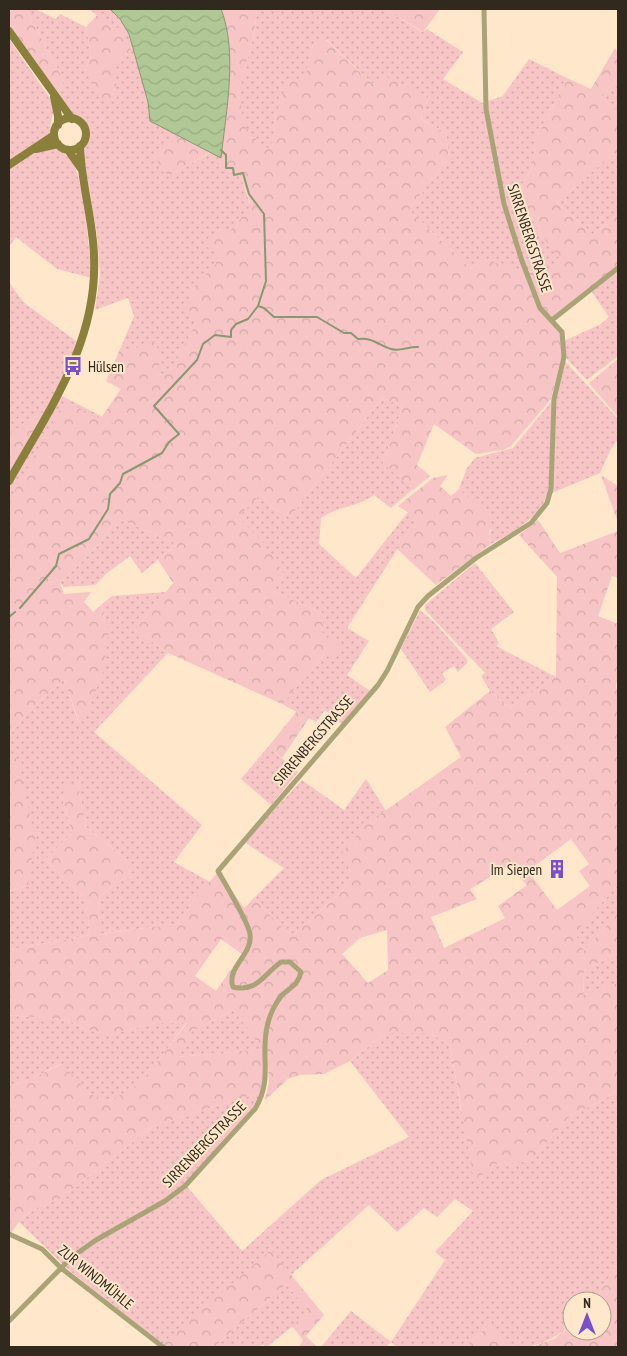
<svg xmlns="http://www.w3.org/2000/svg" width="627" height="1356" viewBox="0 0 627 1356" font-family="'PT Sans Narrow',sans-serif">
	<style>
		.grass { fill: url(#grass-dots) }
		.forest { fill: url(#forest-crowns); fill-rule: evenodd }
		.water { fill: url(#water-waves); stroke: #8a9871 }
		.lines { fill: none; stroke-linecap: round; stroke-linejoin: round }
		.stream { stroke: #8a9871; stroke-width: 2 }
		.street { stroke: #aaa378; stroke-width: 5 }
		.secondary { stroke: #8a803b; stroke-width: 8 }
		.labels { text-anchor: middle; dominant-baseline: central; stroke-width: 4; stroke-linejoin: round; paint-order: stroke }
		.street-label { font-size: 15px; fill: #32291e; stroke: #fee7ca }
		.poi-label { font-size: 15px; fill: #32291e; stroke: #fee7ca; text-anchor: start }
	</style>
	<defs>
		<pattern id="grass-dots" width="8" height="8" patternUnits="userSpaceOnUse" patternTransform="scale(1.25)"><rect width="8" height="8" fill="#f7c5c5"/><path d="M2 2h.1M6 6h.1" fill="none" stroke="#d4a9a9" stroke-width="1.8" stroke-linecap="round"/></pattern>
		<pattern id="forest-crowns" width="20" height="18" patternUnits="userSpaceOnUse" patternTransform="scale(1.25)"><rect width="20" height="18" fill="#f7c5c5"/><path d="M2 6a3 3 0 1 1 6 0M12 15a3 3 0 1 1 6 0" fill="none" stroke="#d4a9a9"/></pattern>
		<pattern id="water-waves" width="16" height="10" patternUnits="userSpaceOnUse" patternTransform="scale(1.25)"><rect width="16" height="10" fill="#b0c895"/><path d="M0 5q4-4 8 0t8 0" fill="none" stroke="#98ac80"/></pattern>
	</defs>
	<rect width="100%" height="100%" fill="#fee7ca"/>
	<path class="grass" d="M26,9H35L56,19L60,14L86,27L91,55L85,71L114,61L111,27L89,9H131L204,117L154,157L168,176L217,149L223,171L239,172L256,222L196,323L170,374L156,375L121,347L134,316L128,298L95,310L100,275L97,235L83,153L90,130L84,119L72,114L57,92L64,81Z
		M257,9H385L422,32L427,29L463,52L443,79L482,103L503,96L529,59L567,78L536,139L532,169L519,189L540,234L560,257L545,273L508,268L482,260L471,269L409,210L449,157L446,133L421,119L429,97L372,83L327,40L313,44L305,79L276,114L272,147L261,150L250,142L243,122L238,91L254,36Z
		M9,39L51,100L54,109L50,127L57,149L73,160L79,180L84,202L92,278L57,269L16,237L9,247Z
		M618,78V110L601,98Z
		M614,153L618,156V213L593,235L557,203Z
		M618,270V356L587,380L565,357L564,341L601,324L609,317L592,292Z
		M9,282L23,302L79,343L56,393L117,424L9,560V487L39,436L34,417L9,435Z
		M564,360L618,419V439L611,449L600,473L552,493L555,399Z
		M382,398L403,406L383,463L413,489L391,508L374,495C358,507 338,506 321,518L319,544L356,578L408,512L417,518L347,628L369,641L347,675L370,691L342,724L325,710L316,722L282,704L324,655L322,632L324,614L269,589L237,517L261,494L272,508L290,517Z
		M552,401L549,491C539,518 516,531 491,544L489,536L491,530L459,489L467,468L475,458L513,448Z
		M117,518L177,544L142,573L130,556L107,573L95,585L64,587L60,583L99,544Z
		M475,563L514,612L491,629L499,643L496,646L556,677L509,708L490,691L481,676L485,673L425,610V605Z
		M166,592L135,630L168,653L94,732L202,825L174,862L210,882L191,903L182,923L100,934L98,899L116,882L133,876L122,856L86,827L78,784L62,797L72,833L45,860L85,898L90,935L9,950V891L28,886L17,759L9,752V736L27,713L64,679L78,721L105,623L101,605L112,596Z
		M420,610L434,622L467,659V663L458,672L454,666L442,673L446,680L430,692L401,649Z
		M268,747L298,772L271,805L241,779Z
		M366,779L386,811L343,890L295,934L286,932L254,898L284,868L244,842L302,780L344,810Z
		M618,885V913L584,951L574,933Z
		M618,953V983L583,996L584,970Z
		M234,1010L263,1049L177,1057L192,1031Z
		M9,1015L67,1020L88,1030L110,1035L155,1023L187,1022L141,1084L108,1102L90,1094L61,1064L28,1080L9,1086Z
		M386,1033H430L450,1045L461,1110L495,1164L530,1161L572,1114L600,1102L618,1090V1262L595,1301H572V1325C554,1339 525,1356 503,1341C498,1336 494,1330 490,1325L464,1347H397L391,1342L445,1260L435,1252L473,1211L455,1199L437,1217L424,1208L397,1232L369,1205L291,1275L271,1251L163,1344L70,1271L19,1222L34,1209L61,1198L153,1126L262,1092L254,1109L184,1183L242,1251L321,1180L409,1137L350,1061Z
		M286,1284L310,1312L267,1347L263,1345L260,1347H214Z
		M351,1311L391,1342L386,1347H321Z"/>
	<path class="forest" d="M13,9H26L64,81L57,92L9,25V12Z
		M131,9H257L254,36L238,91L245,127L265,149L272,147L276,114L286,84L305,78L313,44L326,40L372,83L385,76L429,97L421,119L446,133L449,157L409,210L471,269L482,260L525,270L539,309L562,333V356L551,399L511,446L503,450L476,454L434,424L417,465L430,476L413,490L383,463L403,406L382,398L290,517L272,508L261,494L238,517L263,542L284,574L269,589L324,614L322,632L339,644V653L324,655L282,704L168,653L135,630L173,583L158,560L177,544L117,518L99,544L60,583L64,594L91,592L84,602L93,612L101,605L105,623L109,628L104,670L85,718L79,722L64,679L27,713L9,736V501L65,401L113,425L115,424L101,418L121,389L106,381L121,347L128,351L154,341L162,357L156,375L167,374L172,369L196,323L186,308L192,289L216,264L217,253L204,245L210,235L222,231L228,233L242,217L250,215V202L239,172L223,171L216,149L168,176L154,157L203,117Z
		M385,9H440L423,32Z
		M97,15L111,27L122,28L131,51L114,61L117,98L101,100L85,71L91,55L86,27Z
		M615,48L618,53V78L601,98L618,110V156L614,153L557,203L593,235L618,213V267L552,319L542,308L527,271L545,273L559,257L540,234L519,189L532,169L536,139L567,78L591,89Z
		M618,359V417L589,383Z
		M45,412L9,475V435L34,416Z
		M448,475L440,486L451,496L459,489L491,518L489,536L491,544L436,585L397,549L417,518L398,506L433,478Z
		M601,475L618,486V523Z
		M538,520L560,553L618,531V578L612,576L598,616L618,624V674L616,686L618,698V885L575,933L584,951L618,913V953L584,970L583,995L618,983V1090L600,1102L572,1114L530,1161L495,1164L474,1182L450,1045L430,1033H386L350,1061L324,1074L300,1075L288,1079L265,1100L269,1082L267,1049L262,1092L153,1126L61,1198L34,1209L19,1222L11,1233L9,1232V1086L28,1080L62,1064L90,1094L108,1102L141,1083L187,1023H155L110,1035L88,1030L67,1020L9,1015V950L90,935L85,898L45,860L72,833L62,797L67,783L78,784L86,827L122,856L133,876L116,882L98,899L101,934L182,923L191,903L218,872L244,908L254,898L286,932L295,934L343,890L351,874L342,853L365,825L461,757L445,727L490,691L509,708L556,677L557,577L519,535ZM571,839L589,864L579,871L590,886L557,910L528,871ZM509,866L527,885L498,906L505,918L444,948L431,917L477,899L470,889ZM387,930L388,970L368,983L342,954L360,938ZM221,939L242,954L216,991L195,976ZM234,1010L262,1049L178,1057L192,1031Z
		M297,711L309,718L282,758L268,747Z
		M9,752L17,759L35,837L28,886L9,891Z
		M271,1250L324,1315L306,1336L317,1347H299L303,1340L292,1326L309,1312L286,1284L214,1347H158Z
		M618,1262V1347H532L554,1339L572,1325V1331H602V1301H595Z
		M490,1325L504,1341L516,1347H464Z"/>
	<path class="water" d="M110,9H221C238,52 226,112 221,158L150,121L148,102L129,34L120,19Z"/>
	<g class="lines">
		<path class="stream" d="M258,306L264,308L274,317H317L344,333H351L358,339C372,337 378,345 391,349C400,352 409,346 418,347
			M20,608L56,566L59,554L89,539L108,509L110,494L120,483L123,474L162,453L169,442L179,434L154,406L197,360L203,344L215,335L231,337V330L236,324L248,319L258,306L266,281L264,214L249,194L243,173L234,175L233,168H226V155L221,150
			M9,617L15,612"/>
		<path class="street" d="M552,320L618,268
			M9,1234L42,1249L61,1268L163,1347
			M9,1321L72,1257L96,1240L165,1201L185,1186L255,1109C274,1078 259,1054 268,1023C270,1014 276,1002 282,995C291,987 298,985 301,972L290,962H281C264,974 257,993 233,987C226,967 253,955 250,934C248,921 225,884 218,871L378,685L387,671L418,607L428,596L476,558L531,523L547,503L551,489L554,399L564,357L562,332L540,308L522,261L504,204L486,109L484,9"/>
		<path class="secondary" d="M9,31L72,119
			M54,97L58,116V125
			M54 134a16 16 0 1 1 32 0a16 16 0 1 1-32 0Z
			M36,149L58,144
			M68,150L82,170
			M9,165L54,135
			M9,481C49,410 98,342 94,256C93,219 81,183 80,146"/>
	</g>
	<defs>
		<g id="bus-bare" transform="scale(1.5)"><path d="M-5-6H5V4H4V6H2V4H-2V6H-4V4H-5ZM-3.5-4V0h7V-4ZM-3.5 1.2v1.5H-2V1.2ZM2 1.2v1.5H3.5V1.2Z" fill="#7a50c9" stroke="#fee7ca" stroke-width="2.5" paint-order="stroke"/></g>
		<g id="building-bare" transform="scale(1.5)"><path d="M-4-6H4V6H1V3H-1V6H-4ZM-2.5-4.3h1.7v1.8h-1.7ZM.8-4.3h1.7v1.8H.8ZM-2.5-1h1.7V.8h-1.7ZM.8-1h1.7V.8H.8Z" fill="#7a50c9" stroke="#fee7ca" stroke-width="2.5" paint-order="stroke"/></g>
	</defs>
	<g fill-rule="evenodd">
		<use href="#bus-bare" x="73" y="366"/>
		<use href="#building-bare" x="557" y="869"/>
	</g>
	<g class="labels">
		<g class="street-label">
			<text transform="translate(530 238) rotate(72)">SIRRENBERGSTRASSE</text>
			<text transform="translate(313 740) rotate(-49)">SIRRENBERGSTRASSE</text>
			<text transform="translate(204 1144) rotate(-46)">SIRRENBERGSTRASSE</text>
			<text transform="translate(96 1277) rotate(39)">ZUR WINDMÜHLE</text>
		</g>
		<g class="poi-label">
			<text x="88" y="366">Hülsen</text>
			<text x="542" y="869" text-anchor="end">Im Siepen</text>
		</g>
	</g>
	<rect width="627" height="1356" fill="none" stroke="#32291e" stroke-width="20"/>
	<g transform="translate(587 1316)"><circle r="24" fill="#fee7ca" stroke="#ac9b85"/>
	<path d="M0-4L9 19L0 12L-9 19Z" fill="#7a50c9"/>
	<text y="-8" font-size="14" font-weight="bold" text-anchor="middle" fill="#32291e">N</text>
	</g>
</svg>
